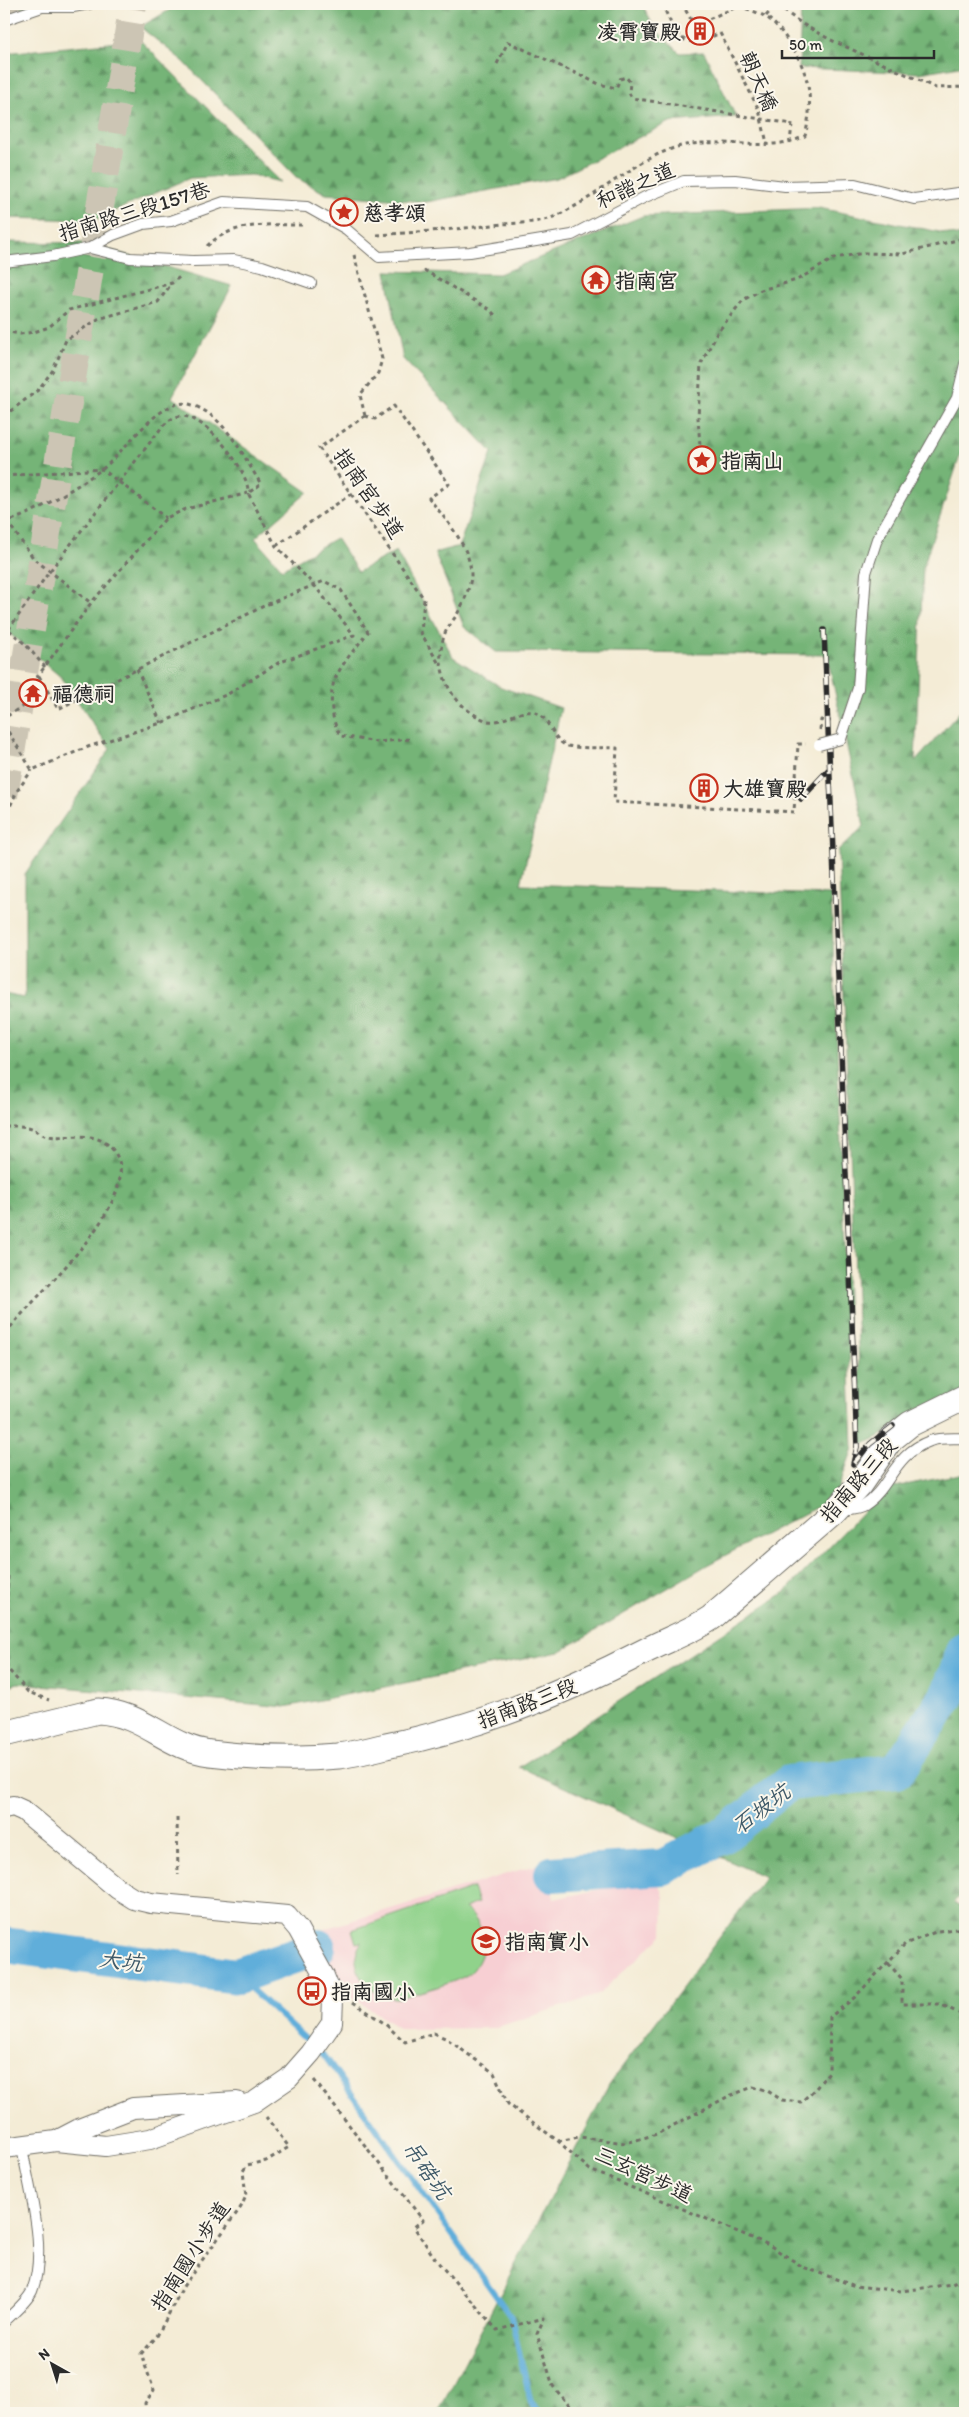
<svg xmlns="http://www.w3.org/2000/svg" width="969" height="2417" viewBox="0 0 969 2417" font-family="Itim,'LXGW WenKai TC',sans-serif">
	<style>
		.built { fill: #f7cfd3 }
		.forest { fill: url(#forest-firs); stroke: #507051 }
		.park { fill: #90d28b; stroke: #5e7e5b }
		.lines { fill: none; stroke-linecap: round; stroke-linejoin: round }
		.stream { stroke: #61aeda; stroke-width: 6 }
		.river { stroke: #61aeda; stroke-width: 36 }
		.motorway-tunnel { stroke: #ccc5b4; stroke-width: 28; stroke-dasharray: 28 14; stroke-linecap: butt }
		.service-casing { stroke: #716f67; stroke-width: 12 }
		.minor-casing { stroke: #716f67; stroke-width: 22 }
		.tertiary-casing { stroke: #716f67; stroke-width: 27 }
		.path { stroke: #716f67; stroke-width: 3; stroke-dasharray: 4 4; stroke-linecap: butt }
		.service { stroke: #fff; stroke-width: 10 }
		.minor { stroke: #fff; stroke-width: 20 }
		.tertiary { stroke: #fff; stroke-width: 25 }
		.rail-casing { stroke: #2b2b2b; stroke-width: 5.5 }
		.rail { stroke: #fbf7ec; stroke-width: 4; stroke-dasharray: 11; stroke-linecap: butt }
		.service-bridge-casing { stroke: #716f67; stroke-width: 12; stroke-linecap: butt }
		.path-bridge { stroke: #716f67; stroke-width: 3; stroke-dasharray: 4 4; stroke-linecap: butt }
		.service-bridge { stroke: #fff; stroke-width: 10 }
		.labels { text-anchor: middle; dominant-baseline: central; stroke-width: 4; stroke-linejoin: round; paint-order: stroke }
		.poi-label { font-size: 21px; font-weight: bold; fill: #2b2b2b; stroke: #fbf7ec; text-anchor: start }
		.street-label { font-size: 21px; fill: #2b2b2b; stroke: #fbf7ec }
		.water-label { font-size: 22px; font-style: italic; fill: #3e5968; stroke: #fbf7ec }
	</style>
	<defs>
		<pattern id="forest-firs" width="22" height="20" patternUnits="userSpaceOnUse" patternTransform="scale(1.25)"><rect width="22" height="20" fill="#74b477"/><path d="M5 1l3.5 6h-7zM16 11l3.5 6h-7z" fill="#5f9362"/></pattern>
	</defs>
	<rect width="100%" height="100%" fill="#fbf7ec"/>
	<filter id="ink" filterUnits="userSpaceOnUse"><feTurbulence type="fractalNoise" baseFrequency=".02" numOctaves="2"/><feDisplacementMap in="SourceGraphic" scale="10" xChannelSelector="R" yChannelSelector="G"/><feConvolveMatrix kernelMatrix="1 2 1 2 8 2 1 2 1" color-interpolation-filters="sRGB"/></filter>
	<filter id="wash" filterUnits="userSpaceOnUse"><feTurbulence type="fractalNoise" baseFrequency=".0096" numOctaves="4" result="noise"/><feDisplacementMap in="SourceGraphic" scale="20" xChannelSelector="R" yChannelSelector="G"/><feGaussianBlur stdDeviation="1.12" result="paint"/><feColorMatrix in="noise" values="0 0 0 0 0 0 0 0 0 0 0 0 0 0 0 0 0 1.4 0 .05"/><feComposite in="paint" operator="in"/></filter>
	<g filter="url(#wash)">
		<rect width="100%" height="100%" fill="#f4ecd6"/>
		<path class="built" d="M546,1862L554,1899L625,1884L659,1882L664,1897L663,1935L598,1995L494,2028L400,2029L337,1987L311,1933Z"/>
		<path class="forest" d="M4,4H41L4,11Z
			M180,4H642L655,29L680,53L704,52L736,117L670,122L557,178L426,202L326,194L297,178L183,61L140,27Z
			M801,4H965V65L920,73L799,68Z
			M140,40L280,182L251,175L190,178L94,220L4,218V53Z
			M819,208L965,237V441L923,567L915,762L965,706V1394L862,1445L838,851L864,826L827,655L496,652L464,627L435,553L459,546L492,452L403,359L386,271L499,274L643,216Z
			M4,242L85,243L232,286L172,397L308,492L255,538L282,569L336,538L358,572L396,551L453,657L501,687L561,708L521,884L831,895L853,1448L838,1490L832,1499L707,1565L559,1652L285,1707L18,1683L4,1688V994L25,998V874L110,749L62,678L4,629Z
			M965,1473V1893L954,1901L965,1912V2413H438L610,2083L765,1877L519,1767L785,1592L885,1489Z"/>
		<path class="park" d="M473,1888L478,1903L465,1908C474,1915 483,1929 484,1941C484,1951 478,1966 470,1973C457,1983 418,1992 400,1998C372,2001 343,1965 362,1942L356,1943L352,1930Z"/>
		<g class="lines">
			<path class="stream" d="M237,1976L326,2058L511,2317L531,2403L540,2413"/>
			<path class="river" d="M552,1874L663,1867L726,1834L789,1783L897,1771L948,1695L965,1649
				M4,1945L237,1976L318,1947"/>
		</g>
	</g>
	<g filter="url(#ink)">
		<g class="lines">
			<path class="motorway-tunnel" d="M4,20L6,4
				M4,796L133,4"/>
			<g class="service-casing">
				<path id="service" d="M4,20L42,7H73L89,4
					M90,248L130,258L193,261L234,260L262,266L311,283
					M4,262L53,256L90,248L113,235L143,224L171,221L224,202L307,207L346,229L379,257L470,252L572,235L645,197L684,181L735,180L785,186L855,184L914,199L965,192
					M841,739L858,688L866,573L877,539L957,398L965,364
					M841,1510C848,1509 858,1509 864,1505C891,1488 892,1455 930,1441C940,1437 955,1439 965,1438
					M4,2322C12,2314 27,2302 32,2291C48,2249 29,2190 22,2147"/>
			</g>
			<g class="minor-casing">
				<path id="minor" d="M4,1808L13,1806L24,1811L118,1889L134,1899L151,1903L287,1916L298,1929L324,1976L333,1999L332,2023L311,2053L289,2078L254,2102L150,2139L106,2146L56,2141L4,2148
					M56,2141L79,2129L133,2108L237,2102"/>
			</g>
			<g class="tertiary-casing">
				<path id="tertiary" d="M4,1734L98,1711C144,1713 167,1748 210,1753C251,1758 296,1760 338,1756C354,1754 370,1750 386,1746C478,1728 564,1693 647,1650C669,1639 691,1631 711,1618L835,1511L859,1485L890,1440L910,1424L965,1397"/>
			</g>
			<path class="path" d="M662,4C678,38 680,52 720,33
				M766,16L776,5L804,25L829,39L936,88L965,87
				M497,64L508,42L599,84L616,88L620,79L626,77L630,82L629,93L632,98L792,124L790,143
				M377,235C419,232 461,229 502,224C517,223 534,223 548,219C593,203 636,157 681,146C721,136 768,154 805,136C814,99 810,73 788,41C782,32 774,21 764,16C757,12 747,9 739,6L699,23H693L682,4
				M207,246C233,221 270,225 302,225L303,222
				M354,255L382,359L378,373L360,395L365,416
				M424,270L490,310L495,315
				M4,331L20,334L34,332L49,327L69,310L172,283L182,275
				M4,416L38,390L53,370L66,340L98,319L158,302L172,283
				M365,416L375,419L394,406L449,484L429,498C446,521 472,547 471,577C470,588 462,607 456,616C452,622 446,629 444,636C433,670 451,706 485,720C500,726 517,709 533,712C550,715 551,741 568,746C582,749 602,747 617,748L614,802L794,812L798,744H806
				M365,416L319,448L424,599L421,633L439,664
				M701,460L698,418L701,364L717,333L743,300L761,290L797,280L835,258L864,253L902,254L965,238
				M4,476L102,469L166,518
				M7,521L34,559L91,603
				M4,522C32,516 76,487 101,470C122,455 160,396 189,404C225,414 243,456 261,484L248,493L276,546L314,585L354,635L278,663L228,694L161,723L88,747L32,770
				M276,546L351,494
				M9,630L25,644L45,667
				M4,636L49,572L162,427C167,422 173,416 182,416C206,416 250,471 248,493L186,509L166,518L91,603L24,695L29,702L4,718
				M137,669L161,723
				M39,676L58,709L268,604L324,581L341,590L368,632C357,647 344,660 336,677C328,692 331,723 341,736L377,742L412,739
				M4,725L32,770
				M820,730L821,720L832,721
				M4,820L17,791L32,770
				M4,1126C14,1126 25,1125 34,1129C38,1131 43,1135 47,1136C66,1139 90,1131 107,1144C163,1189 26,1301 4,1336
				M4,1570L8,1573L6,1626L7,1668L28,1692L49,1700
				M177,1818L178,1875
				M888,1963L902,1979V2004H940L965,2016
				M353,2002L384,2023L405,2042L434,2033L447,2039L494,2073L508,2104L558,2141L590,2170L769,2245L803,2267L855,2286L902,2291L952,2284L965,2278
				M314,2080L423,2220L414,2227L436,2260L497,2330L544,2318L537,2334L553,2386L575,2413
				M558,2141L579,2137L626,2143L657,2134L729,2096L753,2087L766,2090L782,2100L801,2102L816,2088L829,2072L830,2017L855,1997L905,1944L938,1931L965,1928
				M146,2413L145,2403L154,2390L141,2354L157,2336L184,2285L241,2207L246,2196L243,2171L247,2165L266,2161L289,2147L266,2117"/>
			<use href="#service" class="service"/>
			<use href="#minor" class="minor"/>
			<use href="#tertiary" class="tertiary"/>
			<g class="rail-casing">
				<path id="rail" d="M824,630L857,1447L853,1464L870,1444L893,1426
					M801,799L830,768"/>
			</g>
			<use href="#rail" class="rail"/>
			<g class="service-bridge-casing">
				<path id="service-bridge" d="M819,745L841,739"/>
			</g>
			<path class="path-bridge" d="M720,33L759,110L767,143"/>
			<use href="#service-bridge" class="service-bridge"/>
		</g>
	</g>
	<defs>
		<g id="building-ring" transform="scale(1.4375)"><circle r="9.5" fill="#fbf7ec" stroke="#c8321e" stroke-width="1.5"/><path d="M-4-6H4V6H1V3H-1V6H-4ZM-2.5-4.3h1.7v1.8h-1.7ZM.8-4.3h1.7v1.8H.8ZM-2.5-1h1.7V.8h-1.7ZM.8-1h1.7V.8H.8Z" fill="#c8321e"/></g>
		<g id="sight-ring" transform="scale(1.4375)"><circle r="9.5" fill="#fbf7ec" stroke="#c8321e" stroke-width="1.5"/><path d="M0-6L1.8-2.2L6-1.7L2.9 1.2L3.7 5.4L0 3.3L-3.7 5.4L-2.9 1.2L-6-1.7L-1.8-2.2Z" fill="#c8321e"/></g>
		<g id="temple-ring" transform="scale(1.4375)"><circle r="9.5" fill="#fbf7ec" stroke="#c8321e" stroke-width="1.5"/><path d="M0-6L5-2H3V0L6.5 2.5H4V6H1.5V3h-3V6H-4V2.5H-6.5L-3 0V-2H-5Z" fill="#c8321e"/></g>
		<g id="school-ring" transform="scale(1.4375)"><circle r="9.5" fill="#fbf7ec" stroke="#c8321e" stroke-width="1.5"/><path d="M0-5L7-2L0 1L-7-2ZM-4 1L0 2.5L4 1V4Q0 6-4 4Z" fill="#c8321e"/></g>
		<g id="bus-ring" transform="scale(1.4375)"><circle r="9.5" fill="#fbf7ec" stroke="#c8321e" stroke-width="1.5"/><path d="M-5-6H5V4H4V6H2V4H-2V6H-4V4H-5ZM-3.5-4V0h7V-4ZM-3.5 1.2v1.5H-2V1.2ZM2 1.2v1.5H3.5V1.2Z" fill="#c8321e"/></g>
	</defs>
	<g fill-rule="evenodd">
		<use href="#building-ring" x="700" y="31"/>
		<use href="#sight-ring" x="344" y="212"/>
		<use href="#temple-ring" x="596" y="280"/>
		<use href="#sight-ring" x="702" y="460"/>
		<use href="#temple-ring" x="33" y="693"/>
		<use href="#building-ring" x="704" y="788"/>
		<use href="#school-ring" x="486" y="1941"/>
		<use href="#bus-ring" x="312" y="1991"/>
	</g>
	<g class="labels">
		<g class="poi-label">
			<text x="681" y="31" text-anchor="end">凌霄寶殿</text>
			<text x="363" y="212">慈孝頌</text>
			<text x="615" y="280">指南宮</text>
			<text x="721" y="460">指南山</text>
			<text x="52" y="693">福德祠</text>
			<text x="723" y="788">大雄寶殿</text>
			<text x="505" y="1941">指南實小</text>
			<text x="331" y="1991">指南國小</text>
		</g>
		<g class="street-label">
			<text transform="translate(759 81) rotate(66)">朝天橋</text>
			<text transform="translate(635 185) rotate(-24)">和諧之道</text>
			<text transform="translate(134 211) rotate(-17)">指南路三段157巷</text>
			<text transform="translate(369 493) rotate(55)">指南宮步道</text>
			<text transform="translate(858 1480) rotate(-49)">指南路三段</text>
			<text transform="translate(527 1703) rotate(-21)">指南路三段</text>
			<text transform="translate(644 2174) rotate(25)">三玄宮步道</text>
			<text transform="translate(190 2256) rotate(-57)">指南國小步道</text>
		</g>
		<g class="water-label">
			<text transform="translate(761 1809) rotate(-37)">石坡坑</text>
			<text transform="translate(121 1961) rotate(7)">大坑</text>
			<text transform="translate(427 2170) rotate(55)">吊硞坑</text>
		</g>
	</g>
	<rect width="969" height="2417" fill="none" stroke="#fbf7ec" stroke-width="20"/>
	<g transform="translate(52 2364) rotate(321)" stroke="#fbf7ec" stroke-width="4" paint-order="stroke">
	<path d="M0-4L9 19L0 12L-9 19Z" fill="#2b2b2b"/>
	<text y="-8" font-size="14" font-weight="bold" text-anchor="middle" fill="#2b2b2b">N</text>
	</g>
	<path d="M782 50v8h152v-8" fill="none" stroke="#2b2b2b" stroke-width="2.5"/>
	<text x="789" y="50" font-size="15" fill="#2b2b2b" stroke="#fbf7ec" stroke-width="4" paint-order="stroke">50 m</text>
</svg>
